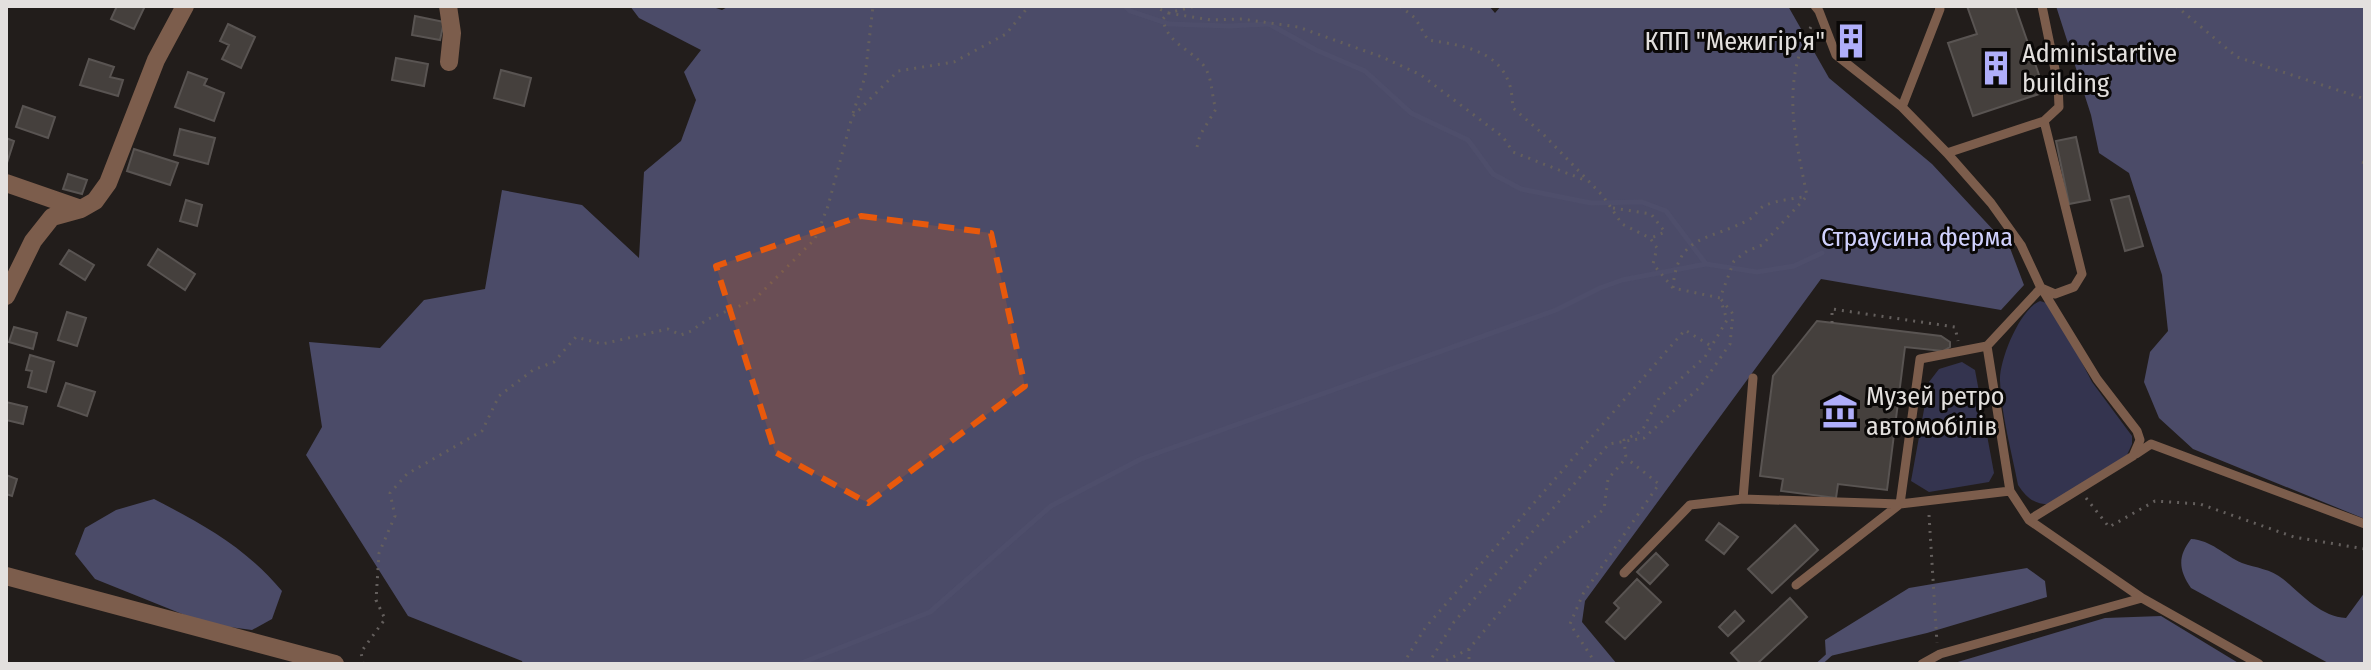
<svg xmlns="http://www.w3.org/2000/svg" width="2371" height="670" viewBox="0 0 2371 670" font-family="'Fira Sans Condensed',sans-serif">
	<style>
		.green { fill: #34344f }
		.forest { fill: #4b4b68 }
		.water { fill: #4e4e6b }
		.lines { fill: none; stroke-linecap: round; stroke-linejoin: round }
		.stream { stroke: #4e4e6b; stroke-width: 5 }
		.building { fill: #45403d; stroke: #595452; stroke-width: 2 }
		.path { stroke: #645f5d; stroke-width: 3; stroke-dasharray: 2 6; stroke-linecap: butt }
		.lane { stroke: #7c5d4c; stroke-width: 9 }
		.street { stroke: #7c5d4c; stroke-width: 18 }
		.marked { fill: #e8590c; fill-opacity: 0.2; stroke: #e8590c; stroke-width: 6; stroke-dasharray: 16 10; stroke-linejoin: round }
		.labels { text-anchor: middle; dominant-baseline: central; stroke-width: 6; stroke-linejoin: round; paint-order: stroke }
		.poi-label { font-size: 26px; fill: #e3e0de; stroke: #0a0807; text-anchor: start }
		.park-label { font-size: 26px; fill: #d0d1fe; stroke: #0a0807 }
	</style>
	<rect width="100%" height="100%" fill="#221d1b"/>
	<path class="green" d="M2040,301L2050,304L2057,314L2092,382L2132,436V444L2127,455L2053,504C2036,505 2028,500 2018,485C2012,453 2001,414 2000,381C1999,360 2020,309 2040,301Z
		M1962,362L1975,370L1994,473L1989,482L1929,492L1911,481L1929,382L1939,369Z"/>
	<path class="forest" d="M630,6H710L722,10L729,6H1489L1495,13L1501,6H1788L1829,78L1932,164L2010,248L2024,285L2001,310L1821,279L1585,601L1582,622L1617,664H523L522,661L408,616L306,455L322,427L309,342L380,348L424,300L485,289L502,190L582,205L639,258L644,172L681,141L696,100L684,72L701,50L639,18Z
		M2056,6H2365V519L2193,449L2159,418L2144,382L2150,352L2168,331L2162,275L2129,173L2099,153L2091,115Z
		M154,499C204,525 245,547 282,591L272,619L252,630L207,624L95,579L75,554L85,528L116,510Z
		M2161,616L2240,664H1951L2105,618Z"/>
	<path class="water" d="M2191,539C2211,540 2224,555 2242,563C2256,568 2271,569 2283,579C2301,594 2321,617 2346,618L2365,592V664H2330L2191,588C2178,569 2178,556 2191,539Z
		M2027,568L2045,581L2047,597L1927,633L1826,657L1825,640L1909,588Z"/>
	<g class="lines">
		<path class="stream" d="M1125,6L1130,11L1169,24L1229,26L1269,24L1316,50L1365,71L1411,113L1468,140L1493,174L1521,189L1591,203L1642,202L1666,211L1706,264
			M799,664L930,612L1051,506L1141,459L1556,310L1600,288L1622,280L1706,264L1757,272L1794,266L1822,253
			M1819,664L1830,654"/>
	</g>
	<path class="building" d="M117,6H145L134,29L111,19Z
		M1967,6H2015L2045,92L1973,116L1948,43L1977,34Z
		M415,16L444,22L440,40L412,35Z
		M228,24L255,37L241,68L222,59L229,45L220,41Z
		M1846,31L1861,35L1856,51L1842,48Z
		M396,58L428,64L424,86L392,80Z
		M89,59L114,67L110,77L123,80L118,96L80,85Z
		M501,70L531,78L524,106L494,98Z
		M188,72L207,79L204,85L224,93L214,121L175,107Z
		M23,106L55,117L48,138L16,127Z
		M180,129L215,138L208,164L174,155Z
		M2076,137L2090,200L2069,204L2056,141Z
		M6,138L14,141L6,166Z
		M134,149L178,163L170,185L127,171Z
		M68,174L87,180L82,194L63,189Z
		M2129,196L2143,246L2125,251L2111,200Z
		M186,200L202,205L197,226L180,221Z
		M158,249L195,274L185,290L148,265Z
		M69,250L94,265L85,280L60,264Z
		M67,312L86,318L77,346L58,340Z
		M1817,321L1941,336L1950,342V347L1943,351L1905,347L1887,490L1838,484L1836,498L1781,491L1783,479L1760,476L1773,376Z
		M14,327L37,333L33,349L9,342Z
		M30,355L54,362L46,392L28,387L32,371L26,370Z
		M66,383L95,392L87,416L58,406Z
		M6,402L27,407L23,424L6,420Z
		M6,475L17,479L12,496L6,494Z
		M1719,523L1738,537L1724,554L1706,540Z
		M1795,525L1818,550L1772,593L1748,569Z
		M1656,553L1668,565L1650,584L1637,572Z
		M1637,579L1661,602L1625,639L1606,622L1619,608L1614,603Z
		M1790,598L1807,617L1757,664H1741L1731,653Z
		M1735,611L1744,621L1728,636L1719,627Z"/>
	<g class="lines">
		<path class="path" d="M1153,6L1168,13L1196,6
			M1400,6L1415,18L1428,40C1459,45 1497,49 1509,83C1512,90 1512,100 1513,108L1543,134L1603,196L1622,224L1650,238L1657,248L1653,264L1673,288L1720,298L1734,261L1747,251L1762,245L1807,196C1795,135 1780,83 1812,25
			M2176,6L2237,57L2365,99
			M853,113L865,77L873,6
			M1197,147L1200,135L1216,109C1211,95 1213,79 1204,66C1190,48 1167,44 1163,19L1168,13L1211,20L1242,19L1298,27L1382,57L1421,75L1503,137L1513,152L1587,181
			M2362,162L2365,163
			M1613,208L1651,214L1665,232L1651,238
			M1673,288C1677,232 1712,241 1750,219C1755,216 1758,209 1764,206C1776,200 1794,199 1807,196
			M1832,323V309L1955,327L1958,341
			M2086,498L2109,527L2155,501L2200,504L2294,537L2365,549
			M1929,515L1937,643
			M1469,649V664
			M363,664L361,652L385,619L376,600L379,553L395,516L390,493L407,474L482,431L499,396L533,370L554,362L576,337L602,344L668,329L681,335L691,331L708,319L754,300L815,239L828,206L852,117L898,71L954,62L1006,34L1029,6
			M1403,664L1425,628L1685,330L1711,346
			M1428,664L1454,622L1609,444L1644,438L1700,387L1730,344L1733,314L1720,298
			M1439,664L1469,649L1546,557L1604,509L1608,479L1626,458L1624,440L1642,431L1659,398L1705,357L1727,320L1721,301
			M1596,664L1570,624L1583,594L1659,484L1626,458"/>
		<path class="lane" d="M1815,6L1819,11L1836,55L1902,107L1947,153L1991,203L2021,245L2041,288L1987,346L2010,491L2029,520L2142,598L2259,664
			M1902,107L1940,9L1939,6
			M1947,153L2044,121
			M2041,288L2055,294L2074,287L2082,274L2044,121L2059,107L2058,84L2042,6
			M2136,454L2151,444L2365,524
			M1743,499L1753,378
			M2029,520L2133,456L2140,440L2137,431L2097,379L2042,289
			M1624,573L1690,505L1743,499L1900,504L1920,359L1987,346
			M1796,585L1900,504L2010,491
			M1922,664L1940,654L2142,598"/>
		<path class="street" d="M448,6L452,33L449,62
			M6,183L81,209
			M6,296L33,241L52,217L81,209L95,201L108,183L156,60L185,6
			M6,576L335,664"/>
	</g>
	<path class="marked" d="M861,216L991,233L1025,386L868,503L775,452L716,266Z"/>
	<defs>
		<g id="building-bare" transform="scale(2.76)"><path d="M-4-6H4V6H1V3H-1V6H-4ZM-2.5-4.3h1.7v1.8h-1.7ZM.8-4.3h1.7v1.8H.8ZM-2.5-1h1.7V.8h-1.7ZM.8-1h1.7V.8H.8Z" fill="#afaefa" stroke="#0a0807" stroke-width="2.5" paint-order="stroke"/></g>
		<g id="museum-bare" transform="scale(2.76)"><path d="M0-6L6-3V-2H-6V-3ZM-5-1h2V3h-2ZM-1-1h2V3h-2ZM3-1h2V3H3ZM-6 4H6V6H-6Z" fill="#afaefa" stroke="#0a0807" stroke-width="2.5" paint-order="stroke"/></g>
	</defs>
	<g fill-rule="evenodd">
		<use href="#building-bare" x="1851" y="41"/>
		<use href="#building-bare" x="1996" y="68"/>
		<use href="#museum-bare" x="1840" y="411"/>
	</g>
	<g class="labels">
		<g class="poi-label">
			<text x="1825" y="41" text-anchor="end">КПП "Межигір'я"</text>
			<text x="2022" y="53">Administartive<tspan x="2022" dy="30">building</tspan></text>
			<text x="1866" y="396">Музей ретро<tspan x="1866" dy="30">автомобілів</tspan></text>
		</g>
		<g class="park-label">
			<text x="1917" y="237">Страусина ферма</text>
		</g>
	</g>
	<rect width="2371" height="670" fill="none" stroke="#e3e0de" stroke-width="16"/>
</svg>
